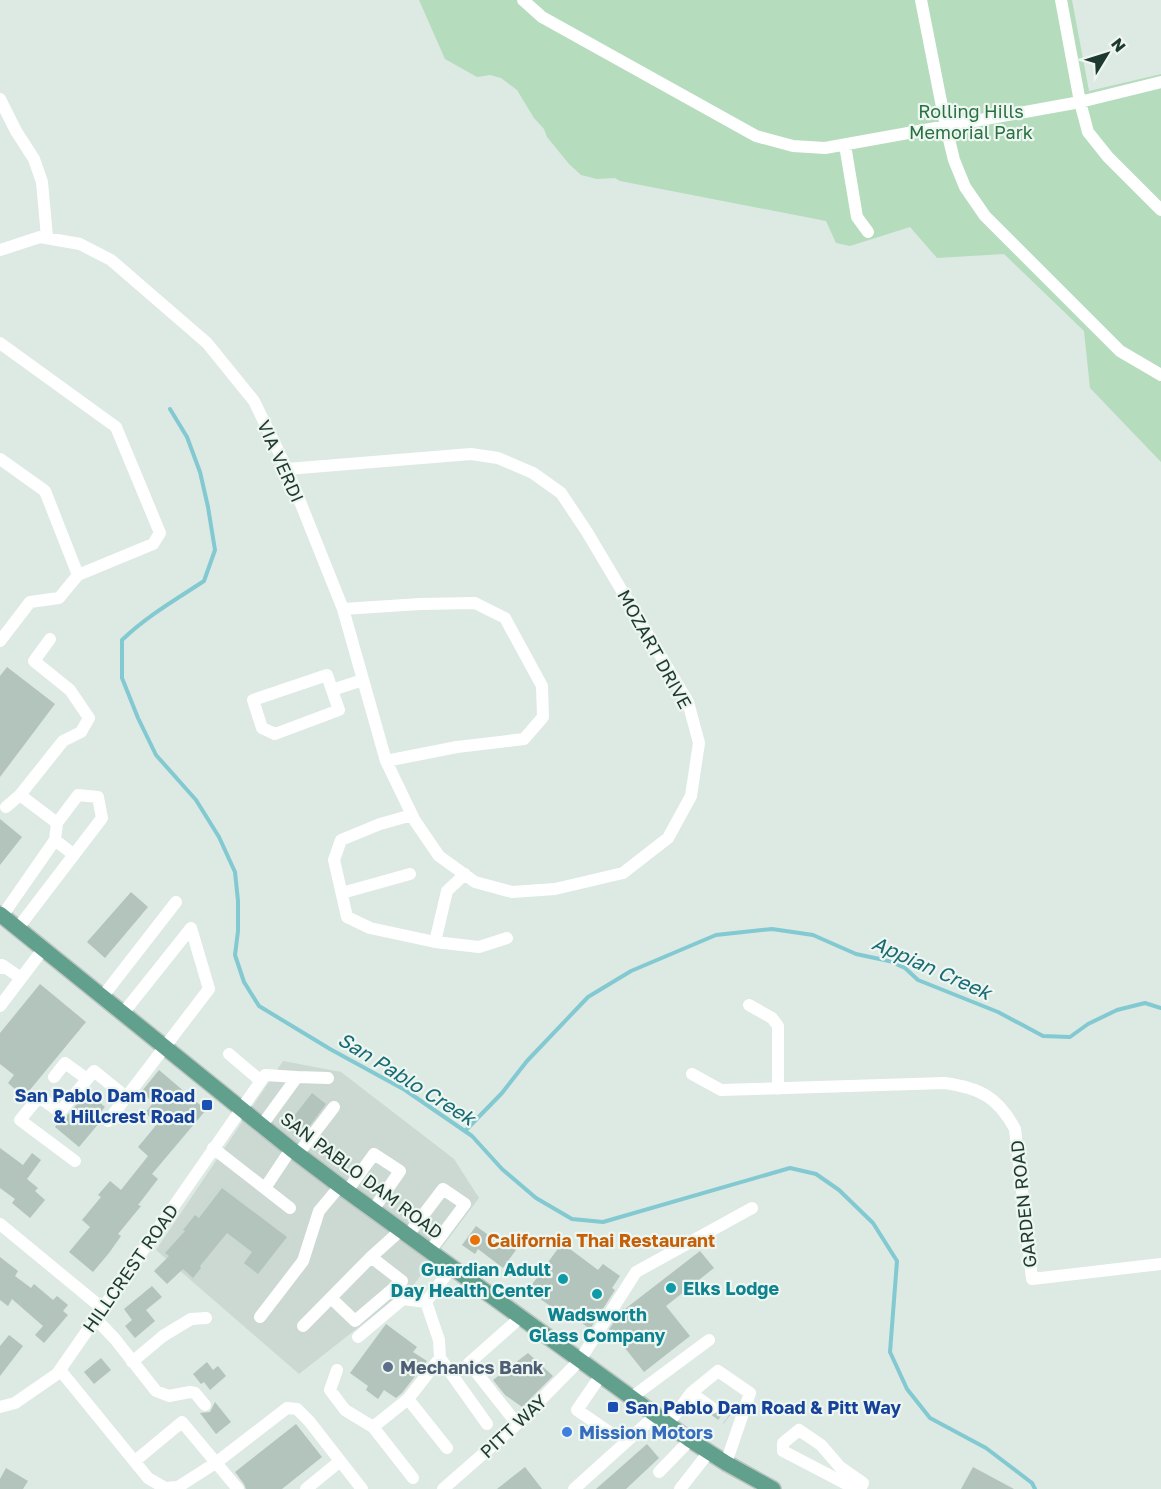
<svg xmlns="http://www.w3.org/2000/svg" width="1161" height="1489" viewBox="0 0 1161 1489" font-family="'Golos Text',sans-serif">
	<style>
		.built { fill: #cbd9d2 }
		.green { fill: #b5dcbd }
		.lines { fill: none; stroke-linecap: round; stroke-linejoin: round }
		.stream { stroke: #82c9d1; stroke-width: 4 }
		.building { fill: #b2c4bc }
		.minor-tunnel { stroke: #b7c6bf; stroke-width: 12; stroke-dasharray: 12 6; stroke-linecap: butt }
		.major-casing { stroke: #bcc4c1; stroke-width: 18 }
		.minor { stroke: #fff; stroke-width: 12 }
		.major { stroke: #60a08c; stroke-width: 15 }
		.transit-dot { fill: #1a4fb4; stroke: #edf6f1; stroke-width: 2 }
		.food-dot { fill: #e8710a; stroke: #edf6f1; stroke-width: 2 }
		.culture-dot { fill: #0f9aa8; stroke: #edf6f1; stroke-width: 2 }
		.service-dot { fill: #5c6f8a; stroke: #edf6f1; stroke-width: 2 }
		.shop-dot { fill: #3f7fe0; stroke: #edf6f1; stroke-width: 2 }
		.labels { text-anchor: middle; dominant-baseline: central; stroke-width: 4.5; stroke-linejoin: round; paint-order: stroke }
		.park-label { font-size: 18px; fill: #287040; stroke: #edf6f1 }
		.street-label { font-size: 18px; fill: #1e3930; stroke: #edf6f1 }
		.transit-label { font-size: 18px; font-weight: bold; fill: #164399; stroke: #edf6f1; text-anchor: end }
		.food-label { font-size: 18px; font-weight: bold; fill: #c56008; stroke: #edf6f1; text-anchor: start }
		.culture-label { font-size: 18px; font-weight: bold; fill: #0d838f; stroke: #edf6f1; text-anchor: end }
		.service-label { font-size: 18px; font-weight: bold; fill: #4e5e75; stroke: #edf6f1; text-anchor: start }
		.shop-label { font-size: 18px; font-weight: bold; fill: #366cbe; stroke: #edf6f1; text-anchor: start }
		.water-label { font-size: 20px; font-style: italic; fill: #186b75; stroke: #edf6f1 }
	</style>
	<rect width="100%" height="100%" fill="#dde9e3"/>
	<path class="built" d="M283,1061L341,1072L454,1159L479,1198L415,1283L299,1374L156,1250Z"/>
	<path class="green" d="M419,0H1072L1089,91L1161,74V462L1090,388L1084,331L1004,254L937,258L910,227L850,246L836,243L826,221L620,181L615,178L597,179L581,175L569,164L547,137L544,129L534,118L517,90L501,78L490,75L477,77L445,59Z"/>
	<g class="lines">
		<path class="stream" d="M170,409L187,437L200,472L208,507L215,550L204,581C175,600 147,616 122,640V678L138,718L156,755L196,800L219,837L235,872L238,901V931L235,955L244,982L259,1006L330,1049L405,1090L472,1136L502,1169L536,1198L572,1219L603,1222L790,1168L816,1174L839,1190L873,1223L897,1261L890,1352L907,1389L930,1418L986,1448L1032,1483L1035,1489
			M465,1131L502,1093L527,1061L588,997L631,971L716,935L772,929L813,935L856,954L889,961L905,968L918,980L998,1012L1043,1036L1070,1037L1088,1024L1117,1010L1145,1003L1161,1008"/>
	</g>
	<path class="building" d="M7,667L55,704L0,777V676Z
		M0,819L22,837L0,865Z
		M131,892L148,907L105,958L87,942Z
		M40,984L86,1022L24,1097L8,1083L14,1075L0,1064V1033Z
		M159,1070L206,1110L152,1174L158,1179L138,1205L141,1206L118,1234L121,1236L109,1253L93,1272L69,1252L90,1227L82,1220L101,1197L98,1195L110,1181L121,1190L148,1156L138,1147L158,1123L145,1113L153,1103L142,1091Z
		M87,1092L105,1107L97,1116L100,1118V1122L79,1147L55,1127L60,1120L66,1117Z
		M312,1093L326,1104L306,1131L291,1120Z
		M0,1148L23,1165L32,1153L41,1160L27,1179L38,1188L35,1191L45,1200L30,1218L12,1203L15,1199L0,1188Z
		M222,1188L287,1237L258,1274L244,1263L252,1252L227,1233L200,1266L201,1268L193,1278L183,1269L167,1284L154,1271L169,1256L165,1253L185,1231L183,1230L195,1215L199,1218Z
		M476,1226L502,1245L504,1241L516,1250L503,1268L478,1249L475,1254L462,1245Z
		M562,1243L598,1270L603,1264L620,1276L612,1288L615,1290L590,1329L567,1312L564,1316L528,1290Z
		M700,1251L714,1268L666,1306L690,1336L644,1372L621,1343L618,1344L608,1331L623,1308L625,1309Z
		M0,1257L18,1271L15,1276L31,1288L34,1284L53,1300L57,1296L68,1305L63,1311L68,1315L44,1343L35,1335L43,1326L12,1299L8,1306L0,1300Z
		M152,1286L162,1297L146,1310L155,1321L135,1338L125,1326L132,1320L124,1309Z
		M386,1324L417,1347L413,1352L427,1361L402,1393L396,1398L384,1390L378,1399L366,1390L368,1386L350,1373Z
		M9,1335L23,1346L0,1376V1346Z
		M528,1353L553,1376L522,1407L505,1395L493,1380Z
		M101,1358L111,1370L94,1384L84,1372Z
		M207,1362L213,1370L218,1366L226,1376L210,1390L204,1382L201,1384L193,1374Z
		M215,1402L231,1422L216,1434L200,1413L210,1412Z
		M296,1424L322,1457L282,1489H246L244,1484L235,1472Z
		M647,1444L659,1458L626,1489H596Z
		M525,1467L542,1489H497Z
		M973,1467L1014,1489H961Z
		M6,1468L28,1481L23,1489H0V1479Z"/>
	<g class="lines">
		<path class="minor-tunnel" d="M712,1408L727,1419"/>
		<g class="major-casing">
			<path id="major" d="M0,914L291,1149L340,1186L690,1440L726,1463L773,1489"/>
		</g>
		<path class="minor" d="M523,0L542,17L756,136L793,146L825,148L1080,102L1061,0
			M921,0L946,127L954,160L965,187L985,216L1120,351L1161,375
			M1161,82L1080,102L1088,132L1108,157L1161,210
			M0,99L16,131L34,159L42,182L47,237
			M845,145L857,217L868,232
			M0,250L40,237L80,244L111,260L207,343L254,401L287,469L343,609L386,761L415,821L439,856L475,882L512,892L555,889L623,873L668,838L691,796L699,743L688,702L587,532L561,493L533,473L498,458L471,454L287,469
			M0,343L116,427L160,533L153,544L78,575
			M0,459L45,491L78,575L59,598L30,602L0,641
			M343,609L420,604L475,603L505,618L542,686L543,717L524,739L457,747L386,761
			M332,690L339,710L275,734L262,728L253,700L327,675L332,690L363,680
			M20,795L57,823
			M6,807L20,795L63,741L81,732L89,718L70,690L34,661L50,639
			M412,815L380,824L341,840L334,860L347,917L370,928L435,942
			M55,840L74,855
			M465,874L447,891L435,942L479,947L507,938
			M342,893L410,874
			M2,916L55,840L57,823L78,795L98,797L102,818L18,928
			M0,968L2,965L21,978
			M103,996L176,902
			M749,1005L772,1018L778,1026V1089
			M0,1006L44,948
			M229,1054L261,1081
			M692,1074L721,1090L945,1083C980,1088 998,1097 1015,1129L1032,1279L1161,1264
			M54,1077L65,1063L87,1079
			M297,1077L328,1078
			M108,1121L209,989L191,928L124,1012
			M213,1148L290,1208
			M298,1154L334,1107
			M75,1161L20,1120L39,1097L60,1112L94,1071L126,1097
			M265,1188L291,1149
			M347,1191L374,1154L400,1171L373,1210
			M0,1224L102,1308
			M408,1235L443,1189L465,1204L430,1251
			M331,1298L355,1321L402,1281L371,1257
			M426,1302L452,1267
			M260,1317L303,1261L319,1211L340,1186
			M95,1318L115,1339L156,1391L169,1396L190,1392L195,1393L205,1405
			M303,1326L371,1257L401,1230
			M358,1337L403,1299L426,1302L439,1340L440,1358L487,1424
			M440,1358L408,1399L447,1448
			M132,1362L163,1336L191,1319L206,1318
			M60,1370L148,1478L165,1488L178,1487L217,1462L287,1408L297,1409L309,1421L362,1489
			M337,1370L330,1390L345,1410L373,1427
			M601,1375L577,1410L609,1432
			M691,1393L712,1408
			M632,1397L709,1340
			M408,1399L373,1427L413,1478
			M0,1407L15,1403L57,1374L265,1075L297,1077L262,1125
			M517,1424L469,1363L521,1317
			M668,1424L691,1393L718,1371L750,1393L726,1463
			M135,1461L182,1422L238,1489
			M659,1472L690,1440
			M306,1489L340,1461
			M443,1489L517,1424L580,1360L636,1272L752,1208
			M574,1489L656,1415
			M680,1489L709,1452
			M856,1489L783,1451V1443L799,1430L821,1445L840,1467L863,1483L860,1489"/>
		<use href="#major" class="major"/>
	</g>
	<g class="transit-dot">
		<rect x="201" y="1099" width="12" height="12" rx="3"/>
		<rect x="607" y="1401" width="12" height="12" rx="3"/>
	</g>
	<circle class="food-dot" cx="475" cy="1240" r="6"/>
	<g class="culture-dot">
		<circle cx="563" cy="1279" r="6"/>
		<circle cx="671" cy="1288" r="6"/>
		<circle cx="597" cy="1294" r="6"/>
	</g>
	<circle class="service-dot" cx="388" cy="1367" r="6"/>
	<circle class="shop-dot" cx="567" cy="1432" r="6"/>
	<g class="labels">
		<g class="park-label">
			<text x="971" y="111">Rolling Hills<tspan x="971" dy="21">Memorial Park</tspan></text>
		</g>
		<g class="street-label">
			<text transform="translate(281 461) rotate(66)">VIA VERDI</text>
			<text transform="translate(655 649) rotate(61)">MOZART DRIVE</text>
			<text transform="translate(362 1175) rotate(37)">SAN PABLO DAM ROAD</text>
			<text transform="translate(1023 1204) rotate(-96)">GARDEN ROAD</text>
			<text transform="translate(130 1268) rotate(-55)">HILLCREST ROAD</text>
			<text transform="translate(513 1426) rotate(-43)">PITT WAY</text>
		</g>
		<g class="transit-label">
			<text x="195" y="1095">San Pablo Dam Road<tspan x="195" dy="21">&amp; Hillcrest Road</tspan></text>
			<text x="625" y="1407" text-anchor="start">San Pablo Dam Road &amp; Pitt Way</text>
		</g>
		<g class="food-label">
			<text x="487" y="1240">California Thai Restaurant</text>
		</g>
		<g class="culture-label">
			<text x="551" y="1269">Guardian Adult<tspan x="551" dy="21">Day Health Center</tspan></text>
			<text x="683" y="1288" text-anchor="start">Elks Lodge</text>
			<text x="597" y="1314" text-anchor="middle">Wadsworth<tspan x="597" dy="21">Glass Company</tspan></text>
		</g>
		<g class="service-label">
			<text x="400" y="1367">Mechanics Bank</text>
		</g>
		<g class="shop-label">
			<text x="579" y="1432">Mission Motors</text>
		</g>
		<g class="water-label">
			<text transform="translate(932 967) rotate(24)">Appian Creek</text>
			<text transform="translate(407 1078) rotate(32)">San Pablo Creek</text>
		</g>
	</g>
	<g transform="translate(1107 54) rotate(52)" stroke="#edf6f1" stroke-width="4.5" paint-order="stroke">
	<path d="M0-4.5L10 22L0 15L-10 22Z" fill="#1e3930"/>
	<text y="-9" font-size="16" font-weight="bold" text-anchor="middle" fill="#1e3930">N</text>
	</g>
</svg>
